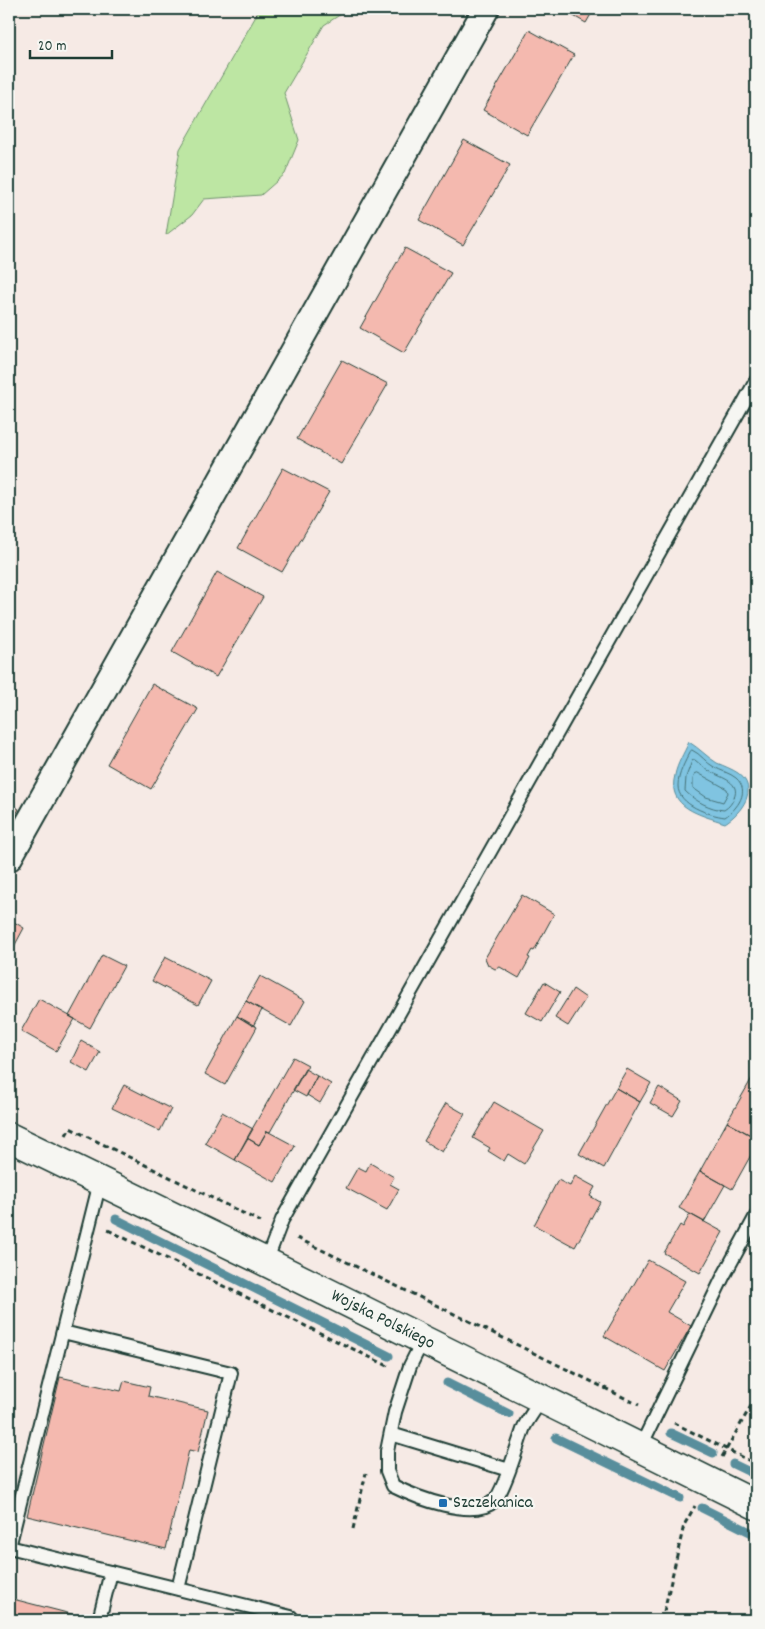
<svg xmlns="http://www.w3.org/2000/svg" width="765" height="1629" viewBox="0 0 765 1629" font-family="Dekko,sans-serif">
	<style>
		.green { fill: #bde6a3; stroke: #6e926c }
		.water { fill: #80c4e1; stroke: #598e9c }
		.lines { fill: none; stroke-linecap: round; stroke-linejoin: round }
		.shore { stroke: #467379; stroke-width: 1 }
		.stream { stroke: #598e9c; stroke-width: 9 }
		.building { fill: #f4b9af; stroke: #1f3d34 }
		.service-casing { stroke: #1f3d34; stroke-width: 16 }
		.minor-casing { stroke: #1f3d34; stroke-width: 29 }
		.secondary-casing { stroke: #1f3d34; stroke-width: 31 }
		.path { stroke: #1f3d34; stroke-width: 3; stroke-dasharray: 5 4; stroke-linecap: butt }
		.service { stroke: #f6f6f2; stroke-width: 12 }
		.minor { stroke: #f6f6f2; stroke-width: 25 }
		.secondary { stroke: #f6f6f2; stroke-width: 28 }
		.poi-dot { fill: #1f6fb2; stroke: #f6f6f2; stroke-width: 2 }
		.labels { text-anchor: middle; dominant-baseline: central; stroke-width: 4.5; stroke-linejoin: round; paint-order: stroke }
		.street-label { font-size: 18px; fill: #1f3d34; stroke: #f6f6f2 }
		.poi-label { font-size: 18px; fill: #1f3d34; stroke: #f6f6f2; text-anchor: start }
	</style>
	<rect width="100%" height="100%" fill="#f6eae5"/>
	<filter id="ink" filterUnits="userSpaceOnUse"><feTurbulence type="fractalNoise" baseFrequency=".02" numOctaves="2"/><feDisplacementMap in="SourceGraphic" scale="10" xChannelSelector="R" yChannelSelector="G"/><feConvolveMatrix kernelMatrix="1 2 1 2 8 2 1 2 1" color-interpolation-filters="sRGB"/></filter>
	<g filter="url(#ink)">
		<path class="green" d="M260,9H349L324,25L284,93L299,140L285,174L261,195L204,199L192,215L166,235L180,149Z"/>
		<path class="water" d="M689,742C699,748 707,757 717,763C724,766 732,769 738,773C760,789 741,813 725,823C701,815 666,808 675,775C677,764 684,753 689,742Z"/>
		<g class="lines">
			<path class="shore" d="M692,750C701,754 706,763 714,767C721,771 730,773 736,778C751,791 737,809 725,817C709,815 678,805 678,786C678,774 685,762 690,752Z
				M695,760C700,764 705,769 711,772C722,778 741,782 734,798C732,803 729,807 724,810C710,809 695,801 685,791L686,777L692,761Z
				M698,773L727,789L728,793L723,802L706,797L693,788V779L695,774Z"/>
			<path class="stream" d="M116,1219L389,1356
				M447,1383L509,1414
				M671,1433L713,1453
				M556,1438L680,1498
				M733,1464L756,1475
				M702,1508L756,1535"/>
		</g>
		<path class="building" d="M561,9H594L586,23Z
			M529,30L574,55L527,135L483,110Z
			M464,140L510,165L463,245L419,220Z
			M405,248L451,273L404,353L360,328Z
			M342,360L388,384L341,464L297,439Z
			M283,468L329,492L282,572L238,548Z
			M217,572L263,597L216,677L172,652Z
			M152,684L198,709L151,789L107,764Z
			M9,803L19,809L9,827Z
			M522,895L554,914L534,951L532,950L528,957L530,958L519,978L500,967L495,969L488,965L485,958Z
			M9,919L24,928L9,956Z
			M102,955L124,966L90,1028L69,1016Z
			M165,957L211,981L198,1005L152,981Z
			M260,976L305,1001L291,1026L246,1001Z
			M544,982L560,992L542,1022L526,1013Z
			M573,989L586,998L568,1026L555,1018Z
			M39,999L75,1019L56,1051L21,1031Z
			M246,1001L262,1010L253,1026L237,1016Z
			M237,1016L257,1027L225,1085L205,1074Z
			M81,1041L100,1052L89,1072L71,1062Z
			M293,1057L308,1065L270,1132L267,1131L259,1145L247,1138Z
			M305,1069L317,1076L306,1097L293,1090Z
			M627,1069L651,1083L640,1102L616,1088Z
			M756,1071V1138L727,1122Z
			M317,1076L331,1084L320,1103L307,1095Z
			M124,1085L171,1109L160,1131L112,1108Z
			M659,1087L682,1101L673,1116L650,1103Z
			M616,1088L640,1102L604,1168L579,1154Z
			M494,1102L544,1131L524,1164L508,1154L504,1161L488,1151L490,1148L473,1138Z
			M446,1103L465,1114L442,1152L424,1141Z
			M222,1112L253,1129L235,1160L205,1143Z
			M727,1122L756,1138V1146L732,1189L700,1171Z
			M267,1131L295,1146L275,1182L235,1160L247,1138L259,1145Z
			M370,1163L394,1177L390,1184L399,1189L387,1210L346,1188L358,1167L366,1171Z
			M700,1171L725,1185L704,1222L679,1208Z
			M575,1176L595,1187L590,1196L600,1202L575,1247L534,1225L558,1180L570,1186Z
			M690,1214L723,1232L700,1273L664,1253L680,1225L683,1227Z
			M648,1260L685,1281L667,1312L691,1326L665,1371L604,1336Z
			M60,1377L121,1391L124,1381L150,1387L148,1396L208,1410L198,1452L189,1450L166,1549L27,1516Z
			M9,1598L75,1615L73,1620H9Z"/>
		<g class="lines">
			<g class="service-casing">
				<path id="service" d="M100,1182L9,1547L291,1617
					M266,1262L282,1220L756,381
					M63,1332L231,1373L178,1589
					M423,1340L410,1366L395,1412L387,1451V1471L393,1486C415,1497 473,1520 494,1501C504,1492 518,1443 524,1427C529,1417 537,1407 542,1398
					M391,1434L509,1470
					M640,1448L723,1277L756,1216
					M99,1620L111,1572"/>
			</g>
			<g class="minor-casing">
				<path id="minor" d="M9,858L486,9"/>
			</g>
			<g class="secondary-casing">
				<g id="secondary">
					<path id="s1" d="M9,1137L266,1262L756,1505"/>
				</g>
			</g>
			<path class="path" d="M66,1135L70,1128L261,1222
				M108,1230L388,1366
				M297,1238L473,1323L639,1405
				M674,1423L756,1464
				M722,1457L756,1397
				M353,1529L366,1473
				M662,1620L684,1525L695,1506
				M750,1620L756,1595"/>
			<use href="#service" class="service"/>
			<use href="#minor" class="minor"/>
			<use href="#secondary" class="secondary"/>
		</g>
	</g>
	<rect class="poi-dot" x="438" y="1498" width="10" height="10" rx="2.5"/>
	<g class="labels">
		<g class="street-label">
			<text stroke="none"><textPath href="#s1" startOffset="416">Wojska Polskiego</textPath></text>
		</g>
		<g class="poi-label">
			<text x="453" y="1503">Szczekanica</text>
		</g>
	</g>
	<rect width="765" height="1629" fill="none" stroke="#f6f6f2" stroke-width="30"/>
	<rect x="15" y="15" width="735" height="1599" fill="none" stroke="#1f3d34" stroke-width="2" filter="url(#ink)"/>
	<path d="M30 50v8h82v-8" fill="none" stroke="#1f3d34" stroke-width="2.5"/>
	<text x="38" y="50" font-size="15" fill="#1f3d34" stroke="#f6f6f2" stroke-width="4" paint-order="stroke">20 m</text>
</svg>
